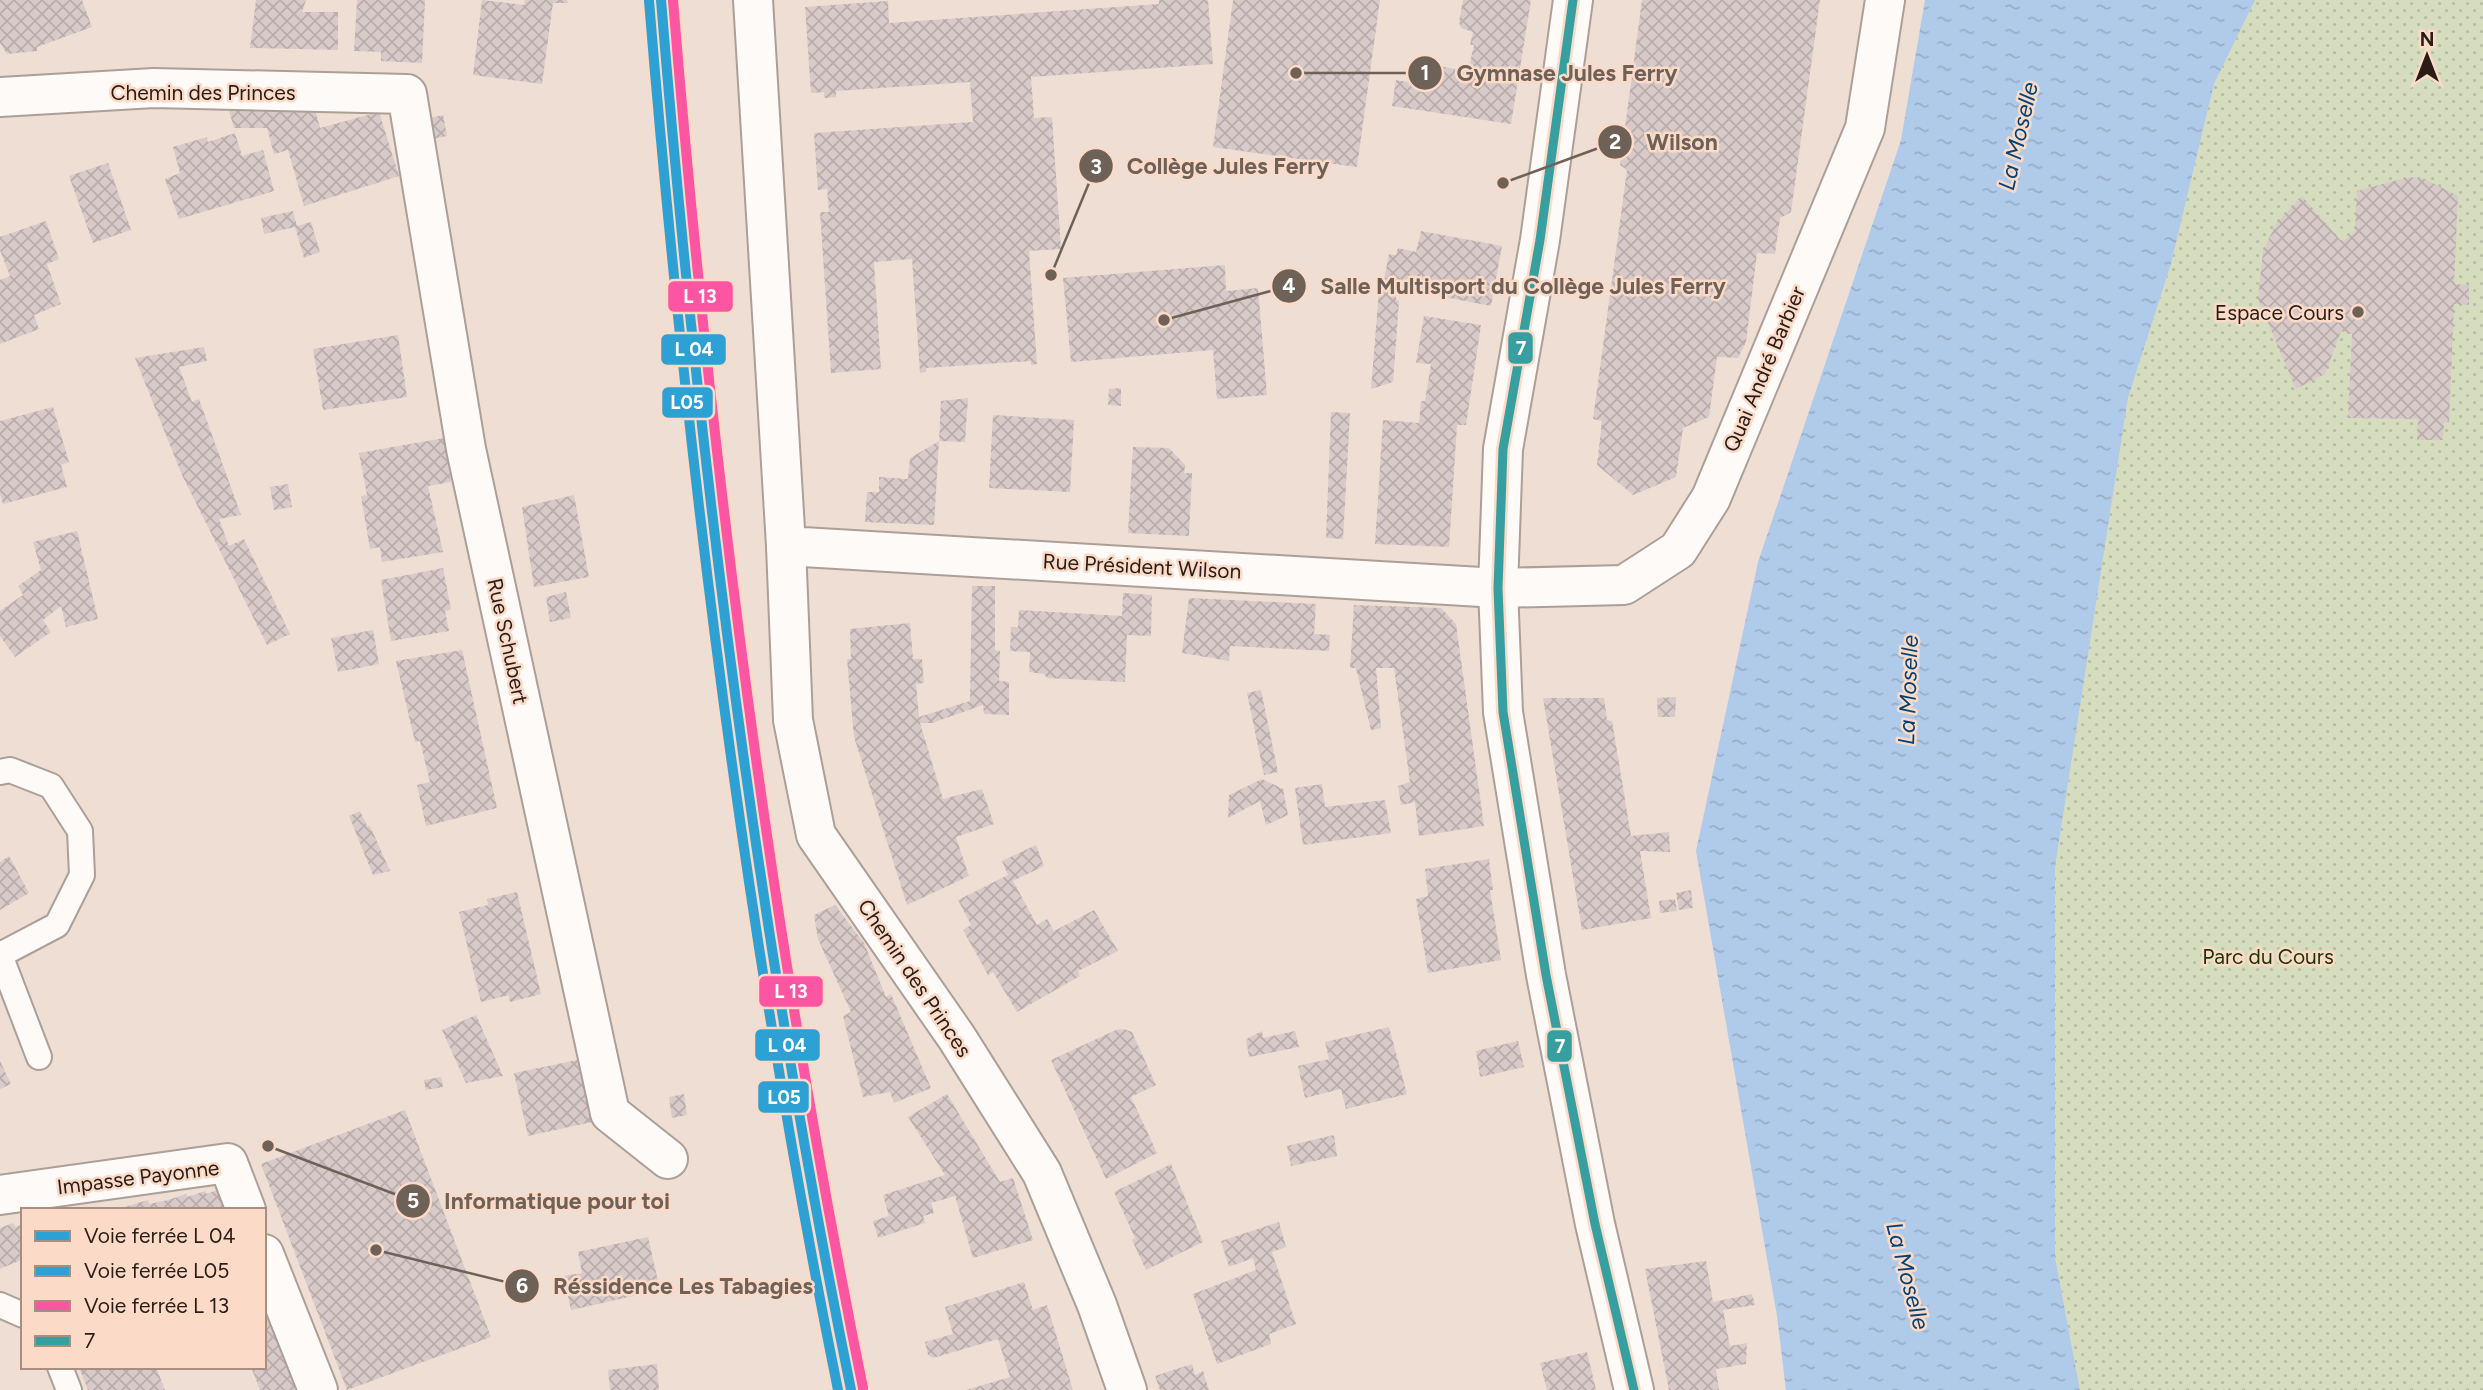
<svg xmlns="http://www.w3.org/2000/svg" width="2483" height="1390" viewBox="0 0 2483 1390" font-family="Figtree,sans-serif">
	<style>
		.park { fill: url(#park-dots) }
		.water { fill: url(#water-ripples) }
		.building { fill: url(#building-cross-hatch) }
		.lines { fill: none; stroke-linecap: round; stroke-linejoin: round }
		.service-casing { stroke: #ac9f97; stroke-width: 28 }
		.minor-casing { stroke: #ac9f97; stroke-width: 42 }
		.tertiary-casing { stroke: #ac9f97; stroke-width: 42 }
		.primary-casing { stroke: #ac9f97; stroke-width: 42 }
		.service { stroke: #fdfaf8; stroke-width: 24 }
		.minor { stroke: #fdfaf8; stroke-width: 38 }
		.tertiary { stroke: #fdfaf8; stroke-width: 38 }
		.primary { stroke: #fdfaf8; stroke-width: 38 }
		.bus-1-casing { stroke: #fbdac7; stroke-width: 14 }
		.bus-1 { stroke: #379fa0; stroke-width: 9 }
		.rail-1-casing { stroke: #fbdac7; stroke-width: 16 }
		.rail-2-casing { stroke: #fbdac7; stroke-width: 16 }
		.rail-3-casing { stroke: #fbdac7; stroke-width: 16 }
		.rail-1 { stroke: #2ea1d4; stroke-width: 10 }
		.rail-2 { stroke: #2ea1d4; stroke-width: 10 }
		.rail-3 { stroke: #fc55a2; stroke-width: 10 }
		.poi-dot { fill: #6e6158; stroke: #fbdac7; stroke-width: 2.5 }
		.labels { text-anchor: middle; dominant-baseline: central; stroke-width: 5; stroke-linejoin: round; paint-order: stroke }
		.street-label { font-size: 21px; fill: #291d16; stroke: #fbdac7 }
		.poi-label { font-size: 21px; fill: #291d16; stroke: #fbdac7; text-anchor: end }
		.park-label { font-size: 21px; fill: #193401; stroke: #fbdac7 }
		.water-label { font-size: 23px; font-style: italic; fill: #004278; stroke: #fbdac7 }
		.leader { fill: none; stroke: #6e6158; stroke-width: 2.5 }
		.callout-dot { fill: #6e6158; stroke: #fbdac7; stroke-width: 2.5 }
		.mark-label { font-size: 21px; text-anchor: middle; font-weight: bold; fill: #fff }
		.callout-label { font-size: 23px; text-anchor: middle; font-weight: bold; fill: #6e6158; stroke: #fbdac7; stroke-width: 5; stroke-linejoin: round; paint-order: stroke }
		.line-badge { stroke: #fbdac7; stroke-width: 2.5 }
		.badge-label { font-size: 19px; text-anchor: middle; font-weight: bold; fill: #fff }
	</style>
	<defs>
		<pattern id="park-dots" width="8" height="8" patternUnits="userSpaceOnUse" patternTransform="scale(1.75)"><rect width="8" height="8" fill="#d5ddbe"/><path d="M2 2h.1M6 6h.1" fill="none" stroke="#b7bda3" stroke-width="1.8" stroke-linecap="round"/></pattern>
		<pattern id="water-ripples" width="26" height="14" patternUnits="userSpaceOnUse" patternTransform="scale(1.75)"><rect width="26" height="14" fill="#b0cae9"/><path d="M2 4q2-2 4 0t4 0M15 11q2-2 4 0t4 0" fill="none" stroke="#97adc7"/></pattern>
		<pattern id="building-cross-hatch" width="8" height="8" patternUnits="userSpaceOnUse" patternTransform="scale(1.75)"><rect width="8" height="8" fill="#d8cac8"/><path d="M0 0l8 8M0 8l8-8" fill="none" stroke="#b9adab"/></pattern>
	</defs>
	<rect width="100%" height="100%" fill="#efded3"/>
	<path class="park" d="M2255,0H2483V1390H2080L2055,1257V867L2128,398L2171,264L2214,84Z"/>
	<path class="water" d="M1925,0H2255L2214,84L2171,264L2128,398L2055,867V1257L2080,1390H1786L1777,1316L1696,851L1758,562L1901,140Z"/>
	<path class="building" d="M0,0H82L92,27L37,47V51L7,54L0,43Z
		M256,0H306L302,12H338V50L250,48Z
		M357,0H425L422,63L381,61V52L354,51Z
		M482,0L524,5L525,0H567L568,3H553L542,84L473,75Z
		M1159,0H1208L1213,64L1031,77L1034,118L1052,117L1061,249L1029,251L1037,364L1031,365V361L926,368V372L920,373L912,259L874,262L881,369L831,373L820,212H829L827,189L818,190L814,133L973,122L970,82L836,91V97L825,98L824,92L811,93L805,7L888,1L889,23L1159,4Z
		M1233,0H1380L1357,167L1213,147Z
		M1463,0H1531L1511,124L1392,106L1396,80L1413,83L1418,61L1468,72L1474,45H1470L1473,32L1461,28L1459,22Z
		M1642,0H1820L1791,212L1780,218L1775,254L1757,253L1746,342L1738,358L1717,357L1709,417L1683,428L1676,477L1633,495L1597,465L1602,421L1593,419L1627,170L1620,165Z
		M227,104L314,106L320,128L379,112L399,176L304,206L288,150L274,154L267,128H234Z
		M443,115L447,136L433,139L429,118Z
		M235,133L242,156L263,150L274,191L179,219L165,179L180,173L173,147L207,137L208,142Z
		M108,163L131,230L93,243L69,176Z
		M2409,177L2425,179L2458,196L2454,284L2469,285V305L2454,304L2449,422H2444L2443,440H2417L2418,419L2348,418L2352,334L2341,331L2325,374L2296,389L2258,299L2263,251L2276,224L2302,196L2342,242L2355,232L2357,191Z
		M293,211L297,226L311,222L320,252L304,258L295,227L264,234L261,218Z
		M46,221L59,259L47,264L61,304L34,315L39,329L0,344V280L10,276L0,250V237Z
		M1421,231L1502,246L1491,306L1383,285L1389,254L1396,255L1398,248L1416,252Z
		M1225,265L1226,291L1258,288L1267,395L1217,399L1213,350L1071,362L1063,278Z
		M1379,291L1396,293V300L1399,301L1393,382L1371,389Z
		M1424,316L1481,325L1466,425H1457L1449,547L1375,544L1383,420L1419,423L1421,401H1425L1431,364L1416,363Z
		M398,335L407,397L323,410L313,349Z
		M204,347L207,361L179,367L192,402L199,399L241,515L219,519L229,546L244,539L290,634L267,645L182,475L135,358Z
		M1121,388V406L1108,405L1109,389Z
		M968,398L965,442L939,441L941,401Z
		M53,407L69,462L61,465L67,487L3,504L0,494V421Z
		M1331,412L1350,413L1343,539L1326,538Z
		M993,415L1074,420L1070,492L989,488Z
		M444,438L451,482L428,486L443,552L382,562L380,547L370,549L361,496L367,495L359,453Z
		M939,441L934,525L865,522L867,492H879V477L908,479L910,458Z
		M1133,447L1169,448L1185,465L1184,473H1192L1189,536L1128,533Z
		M288,484L292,507L274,510L270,487Z
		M574,495L589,577L534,587L522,507Z
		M77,531L98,619L66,627L61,606L43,620L51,632L15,657L0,636V611L23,595L18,586L41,570L33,542Z
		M443,568L451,610L445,611L449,631L391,641L381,580Z
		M972,586H995V650L1000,651L999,681L1009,682V715L984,714L983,705L932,723H920L943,799L982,789L994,824L956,837L969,876L907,905L854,737L847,659H851L850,629L910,623L913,659H922L924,683L916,684L919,717L970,701Z
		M566,592L571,618L550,622L546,597Z
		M1123,593L1152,595L1151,636L1127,635L1125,682L1047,678L1044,674L1029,672L1030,652L1010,651L1011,627H1018L1019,610L1122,616Z
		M1189,598L1316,604L1314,634L1330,635L1329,651L1230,646L1229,661L1182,653Z
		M1354,605L1441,608L1456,624L1484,826L1419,836L1415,802L1401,805L1398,786L1410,782L1394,668H1376L1381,728L1371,730L1356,668H1350Z
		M373,630L379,664L338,672L331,638Z
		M462,650L497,808L426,826L417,785L430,782L420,741L415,742L396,661Z
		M1261,690L1278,772L1264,775L1247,693Z
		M1676,697L1675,717H1658L1657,698Z
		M1543,698H1604L1607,720L1612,721L1631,836L1669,832L1670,852L1640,851L1651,918L1582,930Z
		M1262,779L1283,789L1288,815L1266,825L1260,801L1228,818L1229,795Z
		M1322,784L1325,807L1385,800L1391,833L1303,845L1295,788Z
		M360,811L367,826H370L390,871L373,875L349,816Z
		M1036,845L1044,866L1013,881L1037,925L1047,919L1054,931L1094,910L1118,951L1078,971L1080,976L1017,1012L993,972L988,975L963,930L971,925L958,900L1008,875L1002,861Z
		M9,856L29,893L0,910V862Z
		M1489,859L1493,890H1490L1501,960L1428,973L1416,899L1428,896L1425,869Z
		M1691,890L1693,908L1679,910L1676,893Z
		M517,892L541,994L510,1002L509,995L481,1002L459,912L488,905L487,899Z
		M1675,899L1677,911L1660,913L1659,901Z
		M835,905L864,943L886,997L891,994L931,1088L894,1103L890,1092L863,1097L843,1016L851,1012L818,939L814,915Z
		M476,1015L503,1076L466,1083L442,1030Z
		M1389,1027L1407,1094L1346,1109L1341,1089L1305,1098L1298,1066L1329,1059L1325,1042Z
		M1124,1029L1132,1032L1156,1085L1131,1097L1157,1153L1106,1179L1051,1060L1116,1030Z
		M1262,1031L1263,1038L1295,1031L1299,1047L1249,1057L1246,1039Z
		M1518,1041L1524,1067L1480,1077L1476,1051Z
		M577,1060L592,1122L528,1136L514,1073Z
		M0,1061L11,1084L0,1089Z
		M441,1077L443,1087L426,1090L424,1080Z
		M684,1094L687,1115L672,1118L669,1097Z
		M947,1094L1000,1182L1013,1178L1033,1240L973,1258L955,1196L931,1203L934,1213L923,1216L925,1223L878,1238L873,1221L889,1216L883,1195L945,1175L908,1117Z
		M405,1110L491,1337L347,1390L261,1164Z
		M1334,1135L1337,1156L1291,1166L1287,1146Z
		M1171,1164L1203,1242L1146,1270L1132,1240L1135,1238L1114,1192Z
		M223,1188L231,1210H114L148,1200L149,1204L168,1200L186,1194L187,1197L205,1191L206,1194Z
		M1279,1222L1286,1247L1272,1252L1296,1324L1269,1334L1271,1344L1217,1364L1193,1294L1256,1270L1253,1258L1229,1267L1221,1241Z
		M13,1223L15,1227L23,1224V1259L0,1269V1228Z
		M648,1237L660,1290L571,1310L563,1276L582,1273L578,1252Z
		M1706,1261L1713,1302L1752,1294L1755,1305L1723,1310L1730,1346L1747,1343L1746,1364L1716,1369L1719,1390H1669L1645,1269Z
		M1024,1282L1033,1310L1047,1305L1073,1390H966L1010,1377L998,1339L933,1358L928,1355L925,1342L953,1334L945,1307Z
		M264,1297L300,1390H260L251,1367H264Z
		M1587,1352L1596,1390H1547L1540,1363Z
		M657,1364L659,1390H610L608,1370Z
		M1192,1364L1195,1375L1203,1371L1209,1390H1160L1155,1376Z
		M79,1367H156L165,1390H88Z"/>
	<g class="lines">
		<g class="service-casing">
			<path id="service" d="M0,772L10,770L51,786L80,831L82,875L57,925L0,955
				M0,955L39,1057
				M0,1305L23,1315
				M60,1367L69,1390"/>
		</g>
		<g class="minor-casing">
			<path id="minor" d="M0,97L154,88L407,94L466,449L610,1113L668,1159
				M786,546L793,720L816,835L957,1038L1042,1173L1097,1305L1127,1390
				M1498,588L1624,585L1678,550L1711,498L1865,128L1885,0
				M0,1195L228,1163L246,1210
				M264,1254L318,1390"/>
		</g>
		<g class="tertiary-casing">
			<path id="tertiary" d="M753,0L786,546L1498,588"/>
		</g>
		<g class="primary-casing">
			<path id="primary" d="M1573,0L1540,240L1503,449L1498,588L1503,712L1546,975L1595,1224L1634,1390"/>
		</g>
		<use href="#service" class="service"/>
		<use href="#minor" class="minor"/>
		<use href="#tertiary" class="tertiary"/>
		<use href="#primary" class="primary"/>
		<g class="bus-1-casing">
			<path id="bus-1" d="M1573,0L1540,240L1503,449L1498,588L1503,712L1546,975L1595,1224L1634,1390"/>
		</g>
		<use href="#bus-1" class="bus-1"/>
		<g class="rail-1-casing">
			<path id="rail-1" d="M661,0C699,466 758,932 851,1390"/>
		</g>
		<g class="rail-2-casing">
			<path id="rail-2" d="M649,1C687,467 745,932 838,1390"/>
		</g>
		<g class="rail-3-casing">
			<path id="rail-3" d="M673,0C711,465 770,930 863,1388"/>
		</g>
		<use href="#rail-1" class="rail-1"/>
		<use href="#rail-2" class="rail-2"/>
		<use href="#rail-3" class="rail-3"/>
	</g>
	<circle class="poi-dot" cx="2358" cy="312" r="7"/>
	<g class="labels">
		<g class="street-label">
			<text x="203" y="92">Chemin des Princes</text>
			<text transform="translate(1764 369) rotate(-67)">Quai André Barbier</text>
			<text transform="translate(1142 566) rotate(3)">Rue Président Wilson</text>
			<text transform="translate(508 641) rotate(78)">Rue Schubert</text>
			<text transform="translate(915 978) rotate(56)">Chemin des Princes</text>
			<text transform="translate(138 1177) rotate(-7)">Impasse Payonne</text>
		</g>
		<g class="poi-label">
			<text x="2344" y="312">Espace Cours</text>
		</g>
		<g class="park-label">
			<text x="2268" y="956">Parc du Cours</text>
		</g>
		<g class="water-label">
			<text transform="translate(2018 136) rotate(-77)">La Moselle</text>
			<text transform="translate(1908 690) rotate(-88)">La Moselle</text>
			<text transform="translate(1908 1276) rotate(75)">La Moselle</text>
		</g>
	</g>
	<path class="leader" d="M1296 73L1425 73M1503 183L1615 142M1051 275L1096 166M1164 320L1289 286M268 1146L413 1201M376 1250L522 1286"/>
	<g class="callout-dot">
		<circle cx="1296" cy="73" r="7"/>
		<circle cx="1503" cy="183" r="7"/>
		<circle cx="1051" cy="275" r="7"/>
		<circle cx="1164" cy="320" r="7"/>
		<circle cx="268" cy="1146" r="7"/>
		<circle cx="376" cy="1250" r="7"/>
		<circle cx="1425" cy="73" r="18"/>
		<circle cx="1615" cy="142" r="18"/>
		<circle cx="1096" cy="166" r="18"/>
		<circle cx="1289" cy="286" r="18"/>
		<circle cx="413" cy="1201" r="18"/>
		<circle cx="522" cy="1286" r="18"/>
	</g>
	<g class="mark-label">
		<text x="1425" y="80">1</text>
		<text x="1615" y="149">2</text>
		<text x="1096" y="174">3</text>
		<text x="1289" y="293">4</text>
		<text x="413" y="1208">5</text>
		<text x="522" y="1293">6</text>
	</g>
	<g class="callout-label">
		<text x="1567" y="81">Gymnase Jules Ferry</text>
		<text x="1682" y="150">Wilson</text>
		<text x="1228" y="174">Collège Jules Ferry</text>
		<text x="1523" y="294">Salle Multisport du Collège Jules Ferry</text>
		<text x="557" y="1209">Informatique pour toi</text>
		<text x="683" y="1294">Réssidence Les Tabagies</text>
	</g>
	<g class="line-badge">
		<rect x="667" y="280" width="67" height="33" rx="7" fill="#fc55a2"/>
		<rect x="1507" y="331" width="27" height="34" rx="7" fill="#379fa0"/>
		<rect x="660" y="333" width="67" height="33" rx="7" fill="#2ea1d4"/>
		<rect x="661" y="386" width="53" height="33" rx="7" fill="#2ea1d4"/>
		<rect x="758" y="975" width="66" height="33" rx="7" fill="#fc55a2"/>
		<rect x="754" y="1028" width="67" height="34" rx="7" fill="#2ea1d4"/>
		<rect x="1546" y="1029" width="27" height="34" rx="7" fill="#379fa0"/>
		<rect x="757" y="1080" width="53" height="34" rx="7" fill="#2ea1d4"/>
	</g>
	<g class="badge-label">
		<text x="700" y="303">L 13</text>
		<text x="1521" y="355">7</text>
		<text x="694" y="356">L 04</text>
		<text x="687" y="409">L05</text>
		<text x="791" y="998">L 13</text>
		<text x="787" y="1052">L 04</text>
		<text x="1560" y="1053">7</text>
		<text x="784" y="1104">L05</text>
	</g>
	<rect x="21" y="1208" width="245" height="161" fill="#fbdac7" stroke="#a78e80" stroke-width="2"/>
	<rect x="35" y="1231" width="35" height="10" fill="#2ea1d4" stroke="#a78e80" stroke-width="2"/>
	<text x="84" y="1243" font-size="21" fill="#291d16">Voie ferrée L 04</text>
	<rect x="35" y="1266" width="35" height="10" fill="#2ea1d4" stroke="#a78e80" stroke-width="2"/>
	<text x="84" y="1278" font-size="21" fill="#291d16">Voie ferrée L05</text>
	<rect x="35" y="1301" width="35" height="10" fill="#fc55a2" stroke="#a78e80" stroke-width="2"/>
	<text x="84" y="1313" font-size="21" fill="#291d16">Voie ferrée L 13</text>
	<rect x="35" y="1336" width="35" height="10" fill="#379fa0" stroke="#a78e80" stroke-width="2"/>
	<text x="84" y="1348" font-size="21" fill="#291d16">7</text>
	<g transform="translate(2427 56)" stroke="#fbdac7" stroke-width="5" paint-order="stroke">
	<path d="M0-5L12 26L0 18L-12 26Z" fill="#291d16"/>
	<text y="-10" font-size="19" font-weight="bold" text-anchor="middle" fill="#291d16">N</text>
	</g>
</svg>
